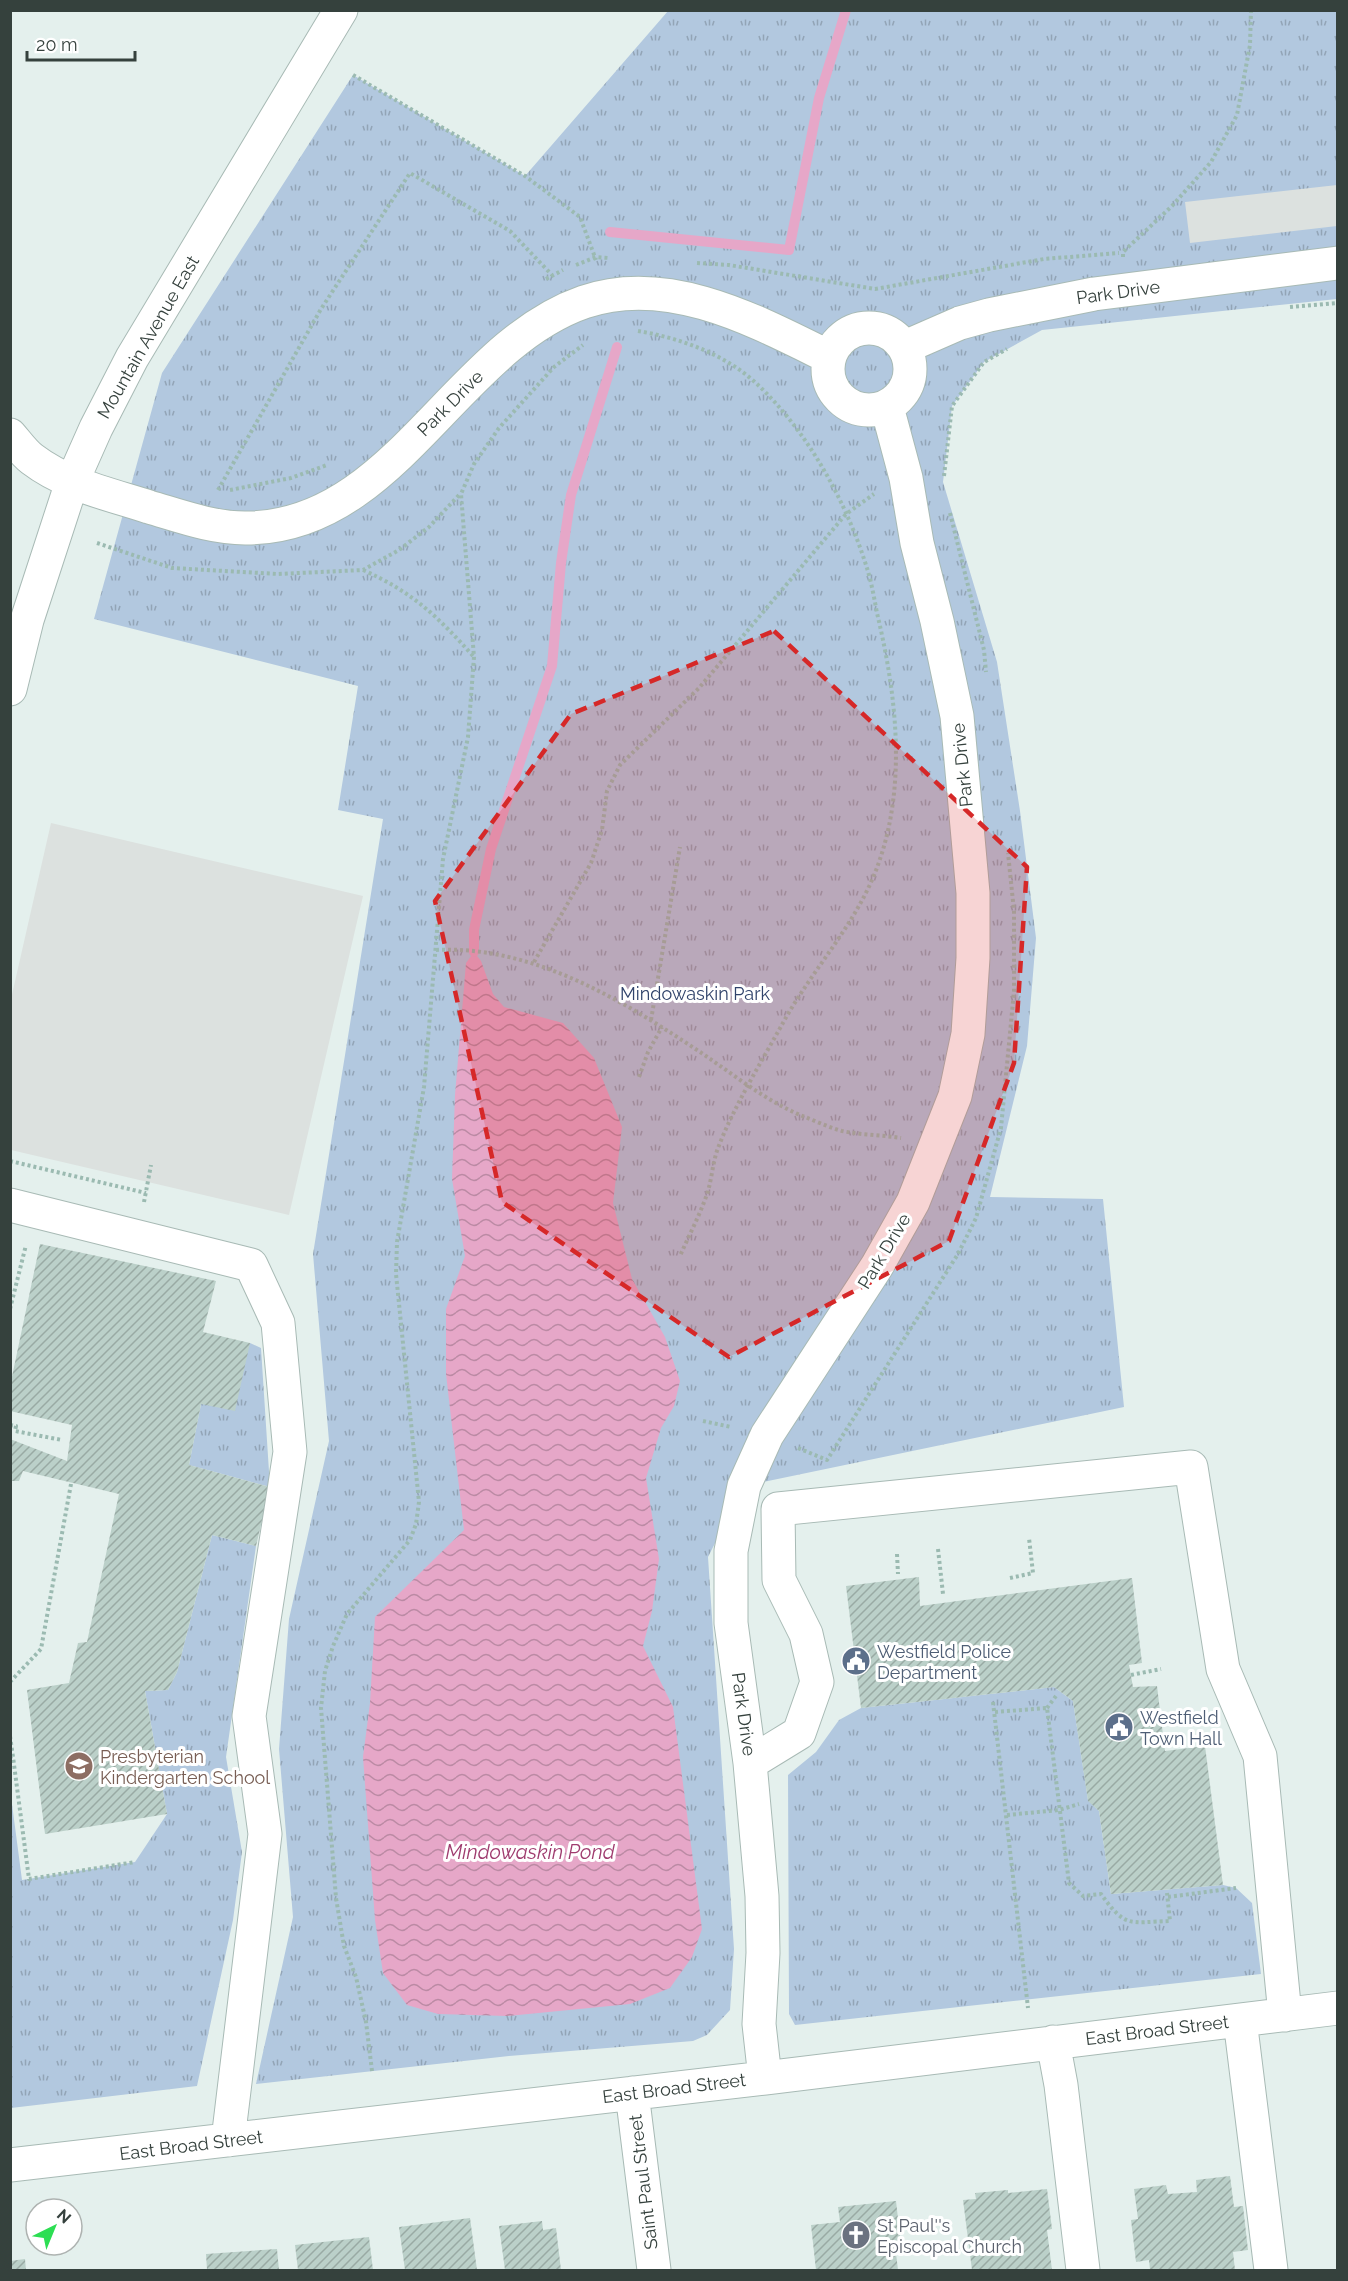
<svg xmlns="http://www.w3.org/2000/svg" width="1348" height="2281" viewBox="0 0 1348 2281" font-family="Raleway,sans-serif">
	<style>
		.grass { fill: url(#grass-tufts) }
		.parking { fill: #dce1df }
		.water { fill: url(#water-waves) }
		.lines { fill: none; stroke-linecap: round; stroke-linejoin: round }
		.stream { stroke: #e6a7c8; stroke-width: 10 }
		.building { fill: url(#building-hatch) }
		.minor-casing { stroke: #a8bab5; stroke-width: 35 }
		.path { stroke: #9bbab1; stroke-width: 4; stroke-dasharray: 3 3; stroke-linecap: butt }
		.minor { stroke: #fff; stroke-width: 33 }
		.marked { fill: #d62828; fill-opacity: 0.2; stroke: #d62828; stroke-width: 4.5; stroke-dasharray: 12 8; stroke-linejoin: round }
		.labels { text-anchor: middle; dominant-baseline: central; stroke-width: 6; stroke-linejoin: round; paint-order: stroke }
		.street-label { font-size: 18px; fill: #35413d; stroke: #fff }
		.park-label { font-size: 18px; fill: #30436b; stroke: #fff }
		.service-label { font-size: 18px; fill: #4e5e75; stroke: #fff; text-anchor: start }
		.education-label { font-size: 18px; fill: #785e54; stroke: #fff; text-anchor: start }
		.worship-label { font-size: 18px; fill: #5b616d; stroke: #fff; text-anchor: start }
		.water-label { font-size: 20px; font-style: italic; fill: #9f3c6f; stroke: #fff }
	</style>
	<defs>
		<pattern id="grass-tufts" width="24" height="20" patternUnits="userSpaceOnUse" patternTransform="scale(1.5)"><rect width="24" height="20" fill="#b2c8df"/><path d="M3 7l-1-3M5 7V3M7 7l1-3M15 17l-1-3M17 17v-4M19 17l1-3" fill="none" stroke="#92a4b6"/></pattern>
		<pattern id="water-waves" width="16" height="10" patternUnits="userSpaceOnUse" patternTransform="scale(1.5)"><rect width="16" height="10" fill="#e6a7c8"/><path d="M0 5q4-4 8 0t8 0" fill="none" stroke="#bb8aa4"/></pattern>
		<pattern id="building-hatch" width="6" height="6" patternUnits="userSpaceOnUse" patternTransform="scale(1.5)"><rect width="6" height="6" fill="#bbd0c9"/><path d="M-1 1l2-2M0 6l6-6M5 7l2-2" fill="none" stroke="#99aaa4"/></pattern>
	</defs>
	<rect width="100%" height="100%" fill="#e4f0ed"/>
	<path class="grass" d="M668,11H1337V299L1042,330L984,362L952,406L943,482L997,662L1020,811L1036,938L1027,1046L990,1197L1103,1199L1124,1407L744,1486L708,1557L734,1949L730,2010L707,2035L693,2041L509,2056L256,2084L293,1917L279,1749L289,1619L329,1441L313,1254L383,819L338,810L358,686L94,619L162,373L353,75L525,176Z
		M250,1343L261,1348L270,1487L189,1465L201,1404Z
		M212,1535L256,1546L226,1757L242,1852L233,1920L197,2086L11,2108L10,1789L22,1880L135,1862L167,1814L145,1691L168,1690L177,1672Z
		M1054,1687L1073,1701L1088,1800L1099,1811L1111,1894L1223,1885L1236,1888L1252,1903L1261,1974L795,2025L789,2014L788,1775L816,1752L839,1720L861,1708Z"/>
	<path class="parking" d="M1337,185V226L1190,243L1185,202Z
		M51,823L363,896L289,1215L11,1150V999Z"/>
	<path class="water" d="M474,952L481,961L493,994L504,1007L563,1023L594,1058L622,1127L613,1203L632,1279L665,1337L680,1381L674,1406L661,1428L646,1478L659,1559L652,1611L643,1646L673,1707L702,1929L692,1957L670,1988L630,2004L507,2016L438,2014L407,2005L383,1973L375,1920L363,1757L370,1703L375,1617L464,1530L446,1374V1309L465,1256L452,1179L455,1095L466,963Z"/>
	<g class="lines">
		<path class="stream" d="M610,232L789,250L819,98L846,10
			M474,952V930L491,849L552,666L561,563L571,495L617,347"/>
	</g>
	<path class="building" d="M40,1244L216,1281L203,1332L250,1343L235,1411L201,1404L189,1465L270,1487L256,1546L212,1535L177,1672L168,1690L145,1691L167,1814L45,1834L27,1690L69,1683L78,1643L87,1642L119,1494L23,1471L19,1481H10V1439L67,1461L72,1425L10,1411V1386Z
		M919,1577L920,1606L1132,1578L1142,1663L1129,1665L1133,1687L1157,1686L1165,1751L1205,1746L1223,1885L1111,1894L1099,1811L1088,1801L1073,1701L1054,1687L861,1708L846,1586Z
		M1230,2176L1234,2207L1243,2206L1248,2250L1233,2252L1235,2270H1150L1149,2260L1136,2262L1131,2220L1138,2219L1134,2189L1166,2185L1168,2194L1197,2192L1196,2180Z
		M1047,2189L1052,2229L1047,2230L1052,2270H972L963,2200L976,2199L975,2193L1008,2190V2193Z
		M896,2201L901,2245H895L898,2270H816L811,2225L840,2222L838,2207Z
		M470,2218L477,2270H405L399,2227Z
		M542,2221L543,2230L556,2228L561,2270H505L499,2226Z
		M369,2237L373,2270H298L295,2245Z
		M277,2249L279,2270H207L206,2254Z
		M25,2259L26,2270H10V2261Z"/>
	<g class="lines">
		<g class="minor-casing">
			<path id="minor" d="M828 369a41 41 0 1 1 82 0a41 41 0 1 1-82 0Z
				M905,347L960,323L989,315L1094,294L1338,263
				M10,435C17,443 24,453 32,459C66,485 109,494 149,507C180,516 212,528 245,528C394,529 454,347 584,302C668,273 756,321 829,357
				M10,689L27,620L72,482L96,428L132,358L341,10
				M10,1205L251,1265L278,1323L290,1452L249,1716L265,1834L228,2140
				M750,1763L799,1733L817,1682L806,1634L779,1580L778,1509L1191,1467L1223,1669L1260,1756L1285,2015
				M1240,2020L1271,2270
				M1053,2042L1061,2085L1083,2270
				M765,2078L759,2024L763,1953L762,1896L750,1763L731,1623V1551L744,1486L767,1435L877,1266L913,1202L955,1096L968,1034L973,958V893L957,716L937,621L917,543L906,478L887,407
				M632,2093L654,2270
				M10,2165L765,2078L1338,2008"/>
		</g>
		<path class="path" d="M353,75L525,176L580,217L596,260
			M1123,257V252L1172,206L1211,162L1237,115L1250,45L1251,10
			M697,263L729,265L875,289L1044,259L1119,253
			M576,265L596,257L609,258
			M546,279L563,270
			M1290,307L1338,303
			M638,331C680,338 725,354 757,384C807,431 845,499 866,565C871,580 874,597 877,613C896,693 907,782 879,862C859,921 814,967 784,1021C762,1061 734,1106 718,1148C713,1161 712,1177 708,1191C701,1213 689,1235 680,1256
			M944,476L952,406L984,362L1007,349
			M218,490L321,309L410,173L510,231L552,275
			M230,490L291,478L327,465
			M950,513L984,650L986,672
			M97,543L172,568L278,574L363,570L399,550L429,527L460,494
			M363,570C414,593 437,616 474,657
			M436,950C534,945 625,1002 703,1054C734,1075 765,1100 800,1115C813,1120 828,1127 842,1131C861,1135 882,1135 901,1138
			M534,962L591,863L602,830L607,791L620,765L699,688L846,514L874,494
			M651,1020L680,847
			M639,1077L648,1052L662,1027
			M10,1161L146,1193
			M144,1202L151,1165
			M10,1309L26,1245
			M703,1421L731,1427
			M10,1425L16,1426L15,1431L62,1440
			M798,1448L827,1460L958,1254L976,1218L1001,1128L1014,991V911L1008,853
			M938,1549L943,1594
			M897,1554L898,1574
			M1010,1578L1033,1573L1029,1538
			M1131,1675L1161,1669
			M10,1682L41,1649L71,1484
			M993,1702L1028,2008
			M1047,1708L1056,1696
			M995,1712L1047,1708L1069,1883L1083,1896L1101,1894C1126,1929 1129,1922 1170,1921L1167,1893
			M10,1736L13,1757
			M10,1756L13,1757L29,1879L135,1862
			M1007,1815L1059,1810L1079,1804
			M1168,1897L1236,1888
			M372,2071L366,2022L356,1977L344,1946L336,1898L321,1708L325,1671L333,1646L347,1614L410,1540L416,1524L419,1502L396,1274L397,1242L424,1087L443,859L468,737L474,657L461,494L474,464L499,428L554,367L583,345"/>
		<use href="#minor" class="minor"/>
	</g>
	<path class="marked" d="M774,631L1027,867L1014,1063L949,1241L729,1357L502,1202L435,901L571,714Z"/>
	<defs>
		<g id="civic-disc" transform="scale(1.5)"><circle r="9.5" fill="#5c6f8a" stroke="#fff"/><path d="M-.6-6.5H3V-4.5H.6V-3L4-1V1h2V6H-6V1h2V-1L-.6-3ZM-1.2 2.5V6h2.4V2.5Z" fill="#fff"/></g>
		<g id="school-disc" transform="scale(1.5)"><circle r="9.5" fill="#8d6e63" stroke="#fff"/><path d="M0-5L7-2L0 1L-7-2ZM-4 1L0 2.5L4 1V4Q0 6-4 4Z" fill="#fff"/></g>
		<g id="church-disc" transform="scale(1.5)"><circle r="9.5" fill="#6b7280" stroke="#fff"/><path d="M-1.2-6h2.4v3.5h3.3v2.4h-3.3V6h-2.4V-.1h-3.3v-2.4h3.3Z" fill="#fff"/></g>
	</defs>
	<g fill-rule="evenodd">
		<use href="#civic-disc" x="856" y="1661"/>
		<use href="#civic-disc" x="1119" y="1727"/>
		<use href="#school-disc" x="79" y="1766"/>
		<use href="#church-disc" x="856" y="2235"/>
	</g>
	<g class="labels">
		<g class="street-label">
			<text transform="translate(1118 292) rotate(-8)">Park Drive</text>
			<text transform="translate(148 337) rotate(-60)">Mountain Avenue East</text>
			<text transform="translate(450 403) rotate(-45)">Park Drive</text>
			<text transform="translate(962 765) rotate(-96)">Park Drive</text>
			<text transform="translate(884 1251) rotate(-59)">Park Drive</text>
			<text transform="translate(744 1714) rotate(82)">Park Drive</text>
			<text transform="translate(1157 2030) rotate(-7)">East Broad Street</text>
			<text transform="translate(674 2088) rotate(-7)">East Broad Street</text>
			<text transform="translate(191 2145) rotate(-7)">East Broad Street</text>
			<text transform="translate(643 2182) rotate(-97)">Saint Paul Street</text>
		</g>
		<g class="park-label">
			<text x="695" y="993">Mindowaskin Park</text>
		</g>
		<g class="service-label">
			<text x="877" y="1651">Westfield Police<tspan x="877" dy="21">Department</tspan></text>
			<text x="1140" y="1717">Westfield<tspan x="1140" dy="21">Town Hall</tspan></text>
		</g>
		<g class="education-label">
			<text x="100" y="1756">Presbyterian<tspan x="100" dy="21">Kindergarten School</tspan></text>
		</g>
		<g class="worship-label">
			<text x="877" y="2225">St Paul''s<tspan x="877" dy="21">Episcopal Church</tspan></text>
		</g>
		<g class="water-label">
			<text x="530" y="1852">Mindowaskin Pond</text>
		</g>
	</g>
	<rect width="1348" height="2281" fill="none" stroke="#35413d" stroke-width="24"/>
	<g transform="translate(54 2227) rotate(43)"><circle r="28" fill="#ffffff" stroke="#aeb3b1" stroke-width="1.5"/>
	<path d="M0-4.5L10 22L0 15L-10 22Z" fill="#2dde53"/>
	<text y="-9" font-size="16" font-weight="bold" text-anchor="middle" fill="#35413d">N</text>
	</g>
	<path d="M27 51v9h108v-9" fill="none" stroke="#35413d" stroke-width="3"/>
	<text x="36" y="51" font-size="18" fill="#35413d" stroke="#ffffff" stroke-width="4.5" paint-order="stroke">20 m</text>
</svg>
